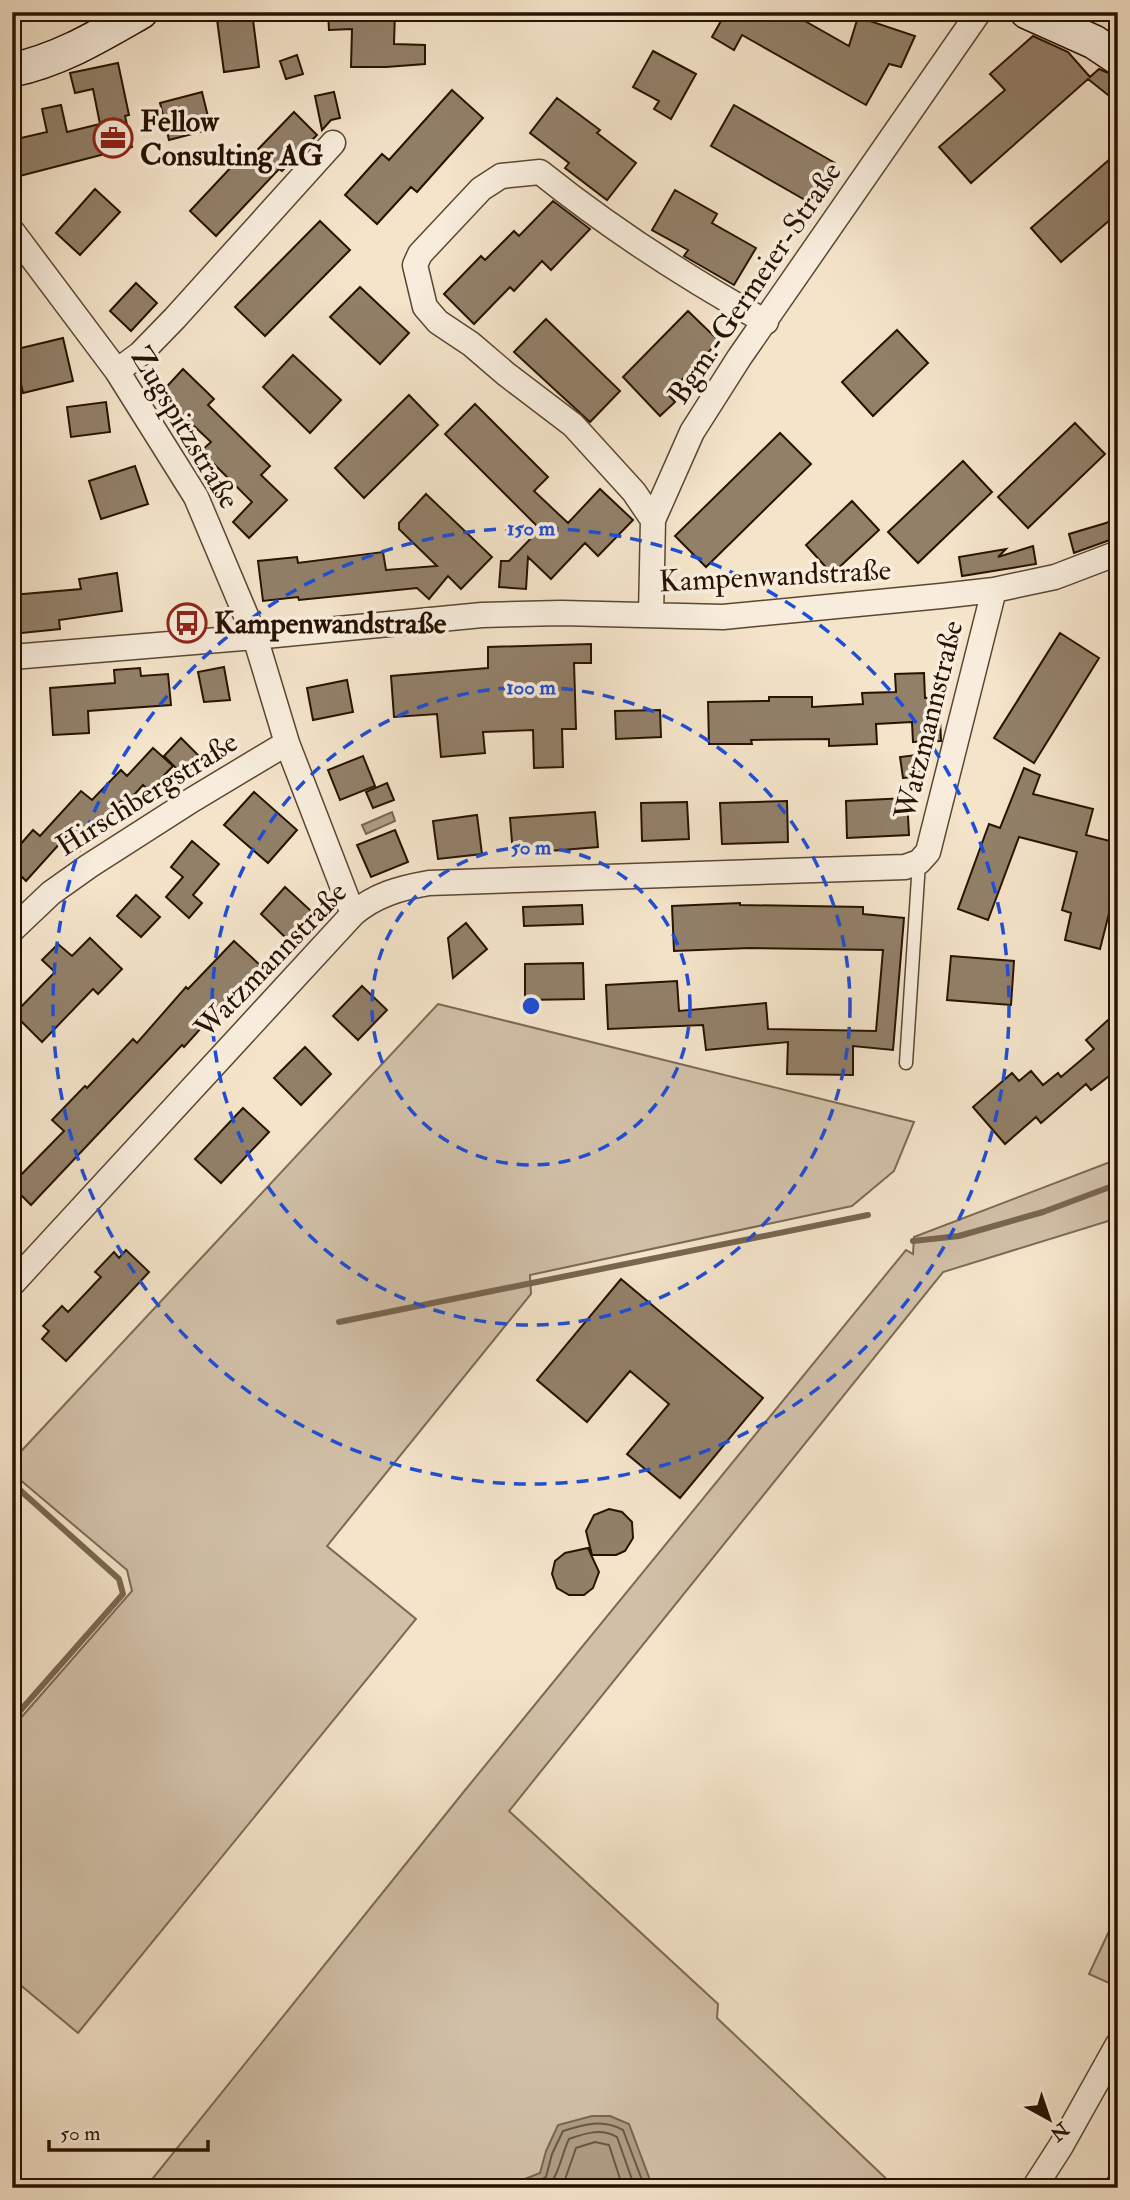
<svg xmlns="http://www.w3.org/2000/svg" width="1130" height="2200" viewBox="0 0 1130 2200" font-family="'IM FELL Double Pica',serif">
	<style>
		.green { fill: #d1c0a8; stroke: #7c6a54; stroke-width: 2 }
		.water { fill: #ae9d85; stroke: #786650; stroke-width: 2 }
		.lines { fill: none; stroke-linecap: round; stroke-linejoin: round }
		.shore { stroke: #6a5842; stroke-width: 2 }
		.stream { stroke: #786650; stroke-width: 6 }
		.building { fill: #928069; stroke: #271300; stroke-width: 2 }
		.lane-casing { stroke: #5a4732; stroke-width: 15 }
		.street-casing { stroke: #5a4732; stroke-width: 27 }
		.secondary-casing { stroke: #271300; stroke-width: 36 }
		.lane { stroke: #f8eddd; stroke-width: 12 }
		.street { stroke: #f8eddd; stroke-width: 24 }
		.secondary { stroke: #f8eddd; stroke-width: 33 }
		.rail { stroke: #271300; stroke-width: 5; stroke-dasharray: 12 12; stroke-linecap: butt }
		.ring { fill: none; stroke: #1d4ed8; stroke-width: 3.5; stroke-dasharray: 12 9 }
		.labels { text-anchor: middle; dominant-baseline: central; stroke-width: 7; stroke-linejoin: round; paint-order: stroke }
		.poi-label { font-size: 30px; font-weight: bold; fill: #271300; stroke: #f8eddd; text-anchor: start }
		.street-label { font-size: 30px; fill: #271300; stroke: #f8eddd }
		.centre { fill: #1d4ed8; stroke: #f8eddd; stroke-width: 3.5 }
		.ring-label { font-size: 21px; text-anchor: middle; font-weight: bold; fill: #1d4ed8; stroke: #f8eddd; stroke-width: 7; stroke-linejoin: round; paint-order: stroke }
	</style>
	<rect width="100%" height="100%" fill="#f4e4ca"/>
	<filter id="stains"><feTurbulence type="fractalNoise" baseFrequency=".00286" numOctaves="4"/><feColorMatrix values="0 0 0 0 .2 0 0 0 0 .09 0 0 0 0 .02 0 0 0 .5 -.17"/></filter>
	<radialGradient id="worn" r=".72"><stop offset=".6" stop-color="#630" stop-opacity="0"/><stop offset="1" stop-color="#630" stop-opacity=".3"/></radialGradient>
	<path class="green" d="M438,1004L914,1122L894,1171L852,1206L530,1275L531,1294L327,1546L416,1619L78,2033L12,1978V1728L132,1591L127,1570L12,1473V1461Z
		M1118,1159V1218L943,1272L509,1811L718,2004L717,2018L896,2188H145L466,1789L906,1250L913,1254L914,1237Z
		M1118,1912V1967L1109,1983L1089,1974Z"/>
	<path class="water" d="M392,812L395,821L366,834L362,825Z
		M592,2116H610L629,2124L653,2188H502L540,2173L546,2151L558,2125Z"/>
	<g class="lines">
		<path class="shore" d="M525,2188L546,2177L552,2154L563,2131C585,2124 603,2119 623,2130L645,2188
			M546,2188C558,2179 562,2153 569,2139C586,2133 601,2128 617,2137L635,2188
			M562,2188L576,2148L595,2142L609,2145L623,2188"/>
		<path class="stream" d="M913,1241L959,1236L1043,1212L1118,1184
			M339,1322L868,1215
			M12,1483L119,1579L123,1594L12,1720"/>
	</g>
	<path class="building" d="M216,12H252L259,67L224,72Z
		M328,12H395L394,44L425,45V64L386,67H351L352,29L329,30Z
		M726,12H789L849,46L858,17L915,36L901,67L889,64L866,105L742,35L734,50L712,37Z
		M1033,36L1068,52L1090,77L1099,69L1118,77V103L1088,79L971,183L939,147L1005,90L990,74Z
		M653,51L696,74L671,119L654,109L659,101L633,87Z
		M297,55L303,74L286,79L280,61Z
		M118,63L129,115L125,116L132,147L12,178V140L47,132L42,109L61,105L67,132L100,124L93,89L75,93L70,73Z
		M452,90L483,118L417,192L411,187L377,224L345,195L382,154L389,160Z
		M202,92L211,129L169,140L160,103Z
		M334,92L340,118L331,120L322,130L315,96Z
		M557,98L600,130L597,133L636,163L607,200L565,168L569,163L530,133Z
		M734,105L835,163L812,204L711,146Z
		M294,112L317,135L282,171L279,169L216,236L190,211L235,163L240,168Z
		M1118,152V213L1061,262L1031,228Z
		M95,189L120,212L80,255L56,233Z
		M675,190L717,214L712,223L756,248L734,285L684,256L688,250L652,230Z
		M553,201L590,229L551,270L542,261L514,291L510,287L474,324L444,294L481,256L485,260L514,231L519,236Z
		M320,221L350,250L265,336L235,307Z
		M136,283L157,303L131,331L110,311Z
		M360,287L409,333L380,364L330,317Z
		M688,311L719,341L668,394L675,402L660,416L623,377Z
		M546,319L620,391L590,422L514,352Z
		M897,330L928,363L873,416L842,382Z
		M63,338L73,381L23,393L13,350Z
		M293,355L341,400L310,433L263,387Z
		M183,369L214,399L208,405L270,466L261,475L287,500L249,538L233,522L252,502L201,451L211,442L160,394Z
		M409,395L438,425L364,498L335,468Z
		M106,402L110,432L71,437L67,407Z
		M475,404L548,477L534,491L568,523L600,489L633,520L598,556L585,543L551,579L528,557L526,589L499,587L501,561H509L540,529L445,434Z
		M1075,423L1105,454L1028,528L998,497Z
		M780,433L811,464L706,567L675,536Z
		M963,461L992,492L918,563L888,532Z
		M135,466L148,504L101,519L89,481Z
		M426,494L492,557L461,589L448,576L429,599L417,588L299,600L298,597L263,601L258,561L297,557L298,563L383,552L386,570L437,566L399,529V523Z
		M852,501L879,530L832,574L806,545Z
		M1118,516V537L1074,553L1069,534L1106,523Z
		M1033,546L1036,564L962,576L959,557L1006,549L998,557Z
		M117,573L122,611L59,620L60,629L12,634V595L81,589L79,579Z
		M1060,633L1099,658L1034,763L994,738Z
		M591,644V663H574L576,729H562L563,767L534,768L533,730L483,732L485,753L441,757L437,714L394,717L391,676L488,668V647Z
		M224,667L230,700L204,702L198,672Z
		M140,668L141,676L168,674L171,705L88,711L89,733L53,735L50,688L115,683L114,670Z
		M924,673L925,698L939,697L941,741L913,742L912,722L876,724L877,744L829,746V739L751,740L752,744H709L708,702L769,701V697H812V707L863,704L862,693L896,692L895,674Z
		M347,680L353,712L313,720L307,688Z
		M660,710L661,737L616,739L615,711Z
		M181,738L201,758L184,776L164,756Z
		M153,748L173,766L149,791L143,785L125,805L121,801L98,827L93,822L78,838L71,831L26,881L22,877L12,888V854L33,830L40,836L81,791L92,800L121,770L127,776Z
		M924,754L926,776L903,778L900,757Z
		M363,756L375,786L340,800L328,770Z
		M1024,768L1040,775L1033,794L1093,809L1086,835L1118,843V878L1100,949L1065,940L1071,913L1062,910L1077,852L1019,837L988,920L958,909L989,824L1000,828Z
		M387,783L394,800L373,808L366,792Z
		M254,792L297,830L268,863L224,825Z
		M907,798L909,835L847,838L846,801Z
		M787,801L788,842L722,844L720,803Z
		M687,802L689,839L642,841L641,803Z
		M595,812L598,847L513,854L510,818Z
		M477,815L482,854L438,859L433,821Z
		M395,830L408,862L371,877L357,845Z
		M192,841L219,864L193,895L202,903L189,918L166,897L183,877L171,867Z
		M285,887L311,911L286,938L261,914Z
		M136,895L160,917L141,937L117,916Z
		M740,903V905L863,907V914L904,918L893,1050L853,1046V1075L787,1074L788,1042L706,1050L703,1025L608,1029L606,985L677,981L679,1011L766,1003L768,1029L876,1031L883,950L750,948L674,951L672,906Z
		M582,905L583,924L524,926L523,907Z
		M466,923L487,949L453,978L448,938Z
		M90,938L122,969L98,994L93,989L42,1042L14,1014L55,972L42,960L58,944L72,956Z
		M234,941L261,966L230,998L229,997L184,1047L182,1045L31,1205L12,1186V1184L64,1131L52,1120L85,1086L87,1088L133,1039L137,1043L186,987L188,989Z
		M951,956L1014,961L1011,1005L947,1000Z
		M583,963L584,999L525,1000V964Z
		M362,986L387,1010L358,1040L333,1016Z
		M1118,1011V1069L1091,1090L1086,1084L1041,1123L1036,1117L1005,1144L973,1107L1012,1073L1019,1081L1031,1071L1043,1085L1058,1073L1061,1077L1094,1049L1086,1040Z
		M305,1047L331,1074L301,1105L274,1078Z
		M243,1108L269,1132L221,1183L195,1159Z
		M126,1250L149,1272L66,1361L42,1339L49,1331L43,1326L62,1306L68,1312L101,1277L95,1272L114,1252L119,1258Z
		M621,1279L763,1398L680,1498L627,1454L669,1404L630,1371L587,1422L537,1380Z
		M609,1509L622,1512L632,1522L633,1538L625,1551L616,1555H592L586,1531L594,1515Z
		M588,1548L599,1572L593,1588L584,1595H569L557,1588L552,1574L555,1561L565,1553Z"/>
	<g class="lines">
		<g class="lane-casing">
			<path id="lane" d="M906,1063L919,862"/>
		</g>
		<g class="street-casing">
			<path id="street" d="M12,231L117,371L196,497L255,637L287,743L353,914
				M117,371L140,354L175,318L333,143
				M653,520L634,492L573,425L506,374L471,344L438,322L425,307L415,265L420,254L481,189L501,176L540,172C611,229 687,278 766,322
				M651,615L653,520L692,432L739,358L979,12
				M12,657L255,637L482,615L561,613L723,617L941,596L994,590L1055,577L1118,553
				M12,930L51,893L89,866L192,800L287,743
				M12,1284L353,914C375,895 400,888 429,883L905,867L919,862L928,852L994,590
				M1034,2188L1061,2146L1118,2044"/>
		</g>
		<g class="secondary-casing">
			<path id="secondary" d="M1027,12L1094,42L1118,58
				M12,70C60,60 99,36 141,12"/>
		</g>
		<use href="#lane" class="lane"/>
		<use href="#street" class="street"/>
		<use href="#secondary" class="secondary"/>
		<path class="rail" d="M1104,2188L1118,2164"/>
	</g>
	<g class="ring">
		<circle cx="531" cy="1006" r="159"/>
		<circle cx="531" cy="1006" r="319"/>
		<circle cx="531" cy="1006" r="478"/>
	</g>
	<defs>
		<g id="office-ring" transform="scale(2.0125)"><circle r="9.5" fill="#f8eddd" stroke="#8f2418" stroke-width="1.5"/><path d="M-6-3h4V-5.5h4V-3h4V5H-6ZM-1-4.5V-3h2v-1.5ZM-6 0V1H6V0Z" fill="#8f2418"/></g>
		<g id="bus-ring" transform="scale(2.0125)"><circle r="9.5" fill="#f8eddd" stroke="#8f2418" stroke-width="1.5"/><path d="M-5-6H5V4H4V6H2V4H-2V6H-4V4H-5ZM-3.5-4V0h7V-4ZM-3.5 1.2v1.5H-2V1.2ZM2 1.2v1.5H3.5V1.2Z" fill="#8f2418"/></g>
	</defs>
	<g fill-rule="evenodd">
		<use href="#office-ring" x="113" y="138"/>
		<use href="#bus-ring" x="187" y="623"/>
	</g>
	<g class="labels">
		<g class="poi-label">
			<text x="140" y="121">Fellow<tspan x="140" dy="34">Consulting AG</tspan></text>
			<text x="214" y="623">Kampenwandstraße</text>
		</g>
		<g class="street-label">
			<text transform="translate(755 283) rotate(-56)">Bgm.-Germeier-Straße</text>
			<text transform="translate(185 428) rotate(59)">Zugspitzstraße</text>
			<text transform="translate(775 576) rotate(-3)">Kampenwandstraße</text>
			<text transform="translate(929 720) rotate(-76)">Watzmannstraße</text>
			<text transform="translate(147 794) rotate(-32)">Hirschbergstraße</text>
			<text transform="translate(271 960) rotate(-46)">Watzmannstraße</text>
		</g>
	</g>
	<circle cx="531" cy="1006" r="10" class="centre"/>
	<g class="ring-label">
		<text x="531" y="535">150 m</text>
		<text x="531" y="694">100 m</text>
		<text x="531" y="854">50 m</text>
	</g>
	<rect width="1130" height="2200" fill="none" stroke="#f4e4ca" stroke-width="42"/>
	<rect x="14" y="14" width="1102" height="2172" fill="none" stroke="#271300" stroke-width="3.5"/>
	<rect x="21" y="21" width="1088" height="2158" fill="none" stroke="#271300" stroke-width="2"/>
	<g transform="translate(1049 2119) rotate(140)" stroke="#f8eddd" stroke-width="5" paint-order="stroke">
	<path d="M0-5L12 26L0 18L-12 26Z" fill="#271300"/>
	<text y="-10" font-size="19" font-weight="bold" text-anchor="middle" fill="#271300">N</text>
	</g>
	<path d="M49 2140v10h159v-10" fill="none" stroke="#271300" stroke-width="3.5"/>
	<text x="60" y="2140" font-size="21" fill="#271300" stroke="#f8eddd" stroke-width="5" paint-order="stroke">50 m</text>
	<rect width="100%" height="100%" filter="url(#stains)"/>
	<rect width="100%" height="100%" fill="url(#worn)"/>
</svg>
